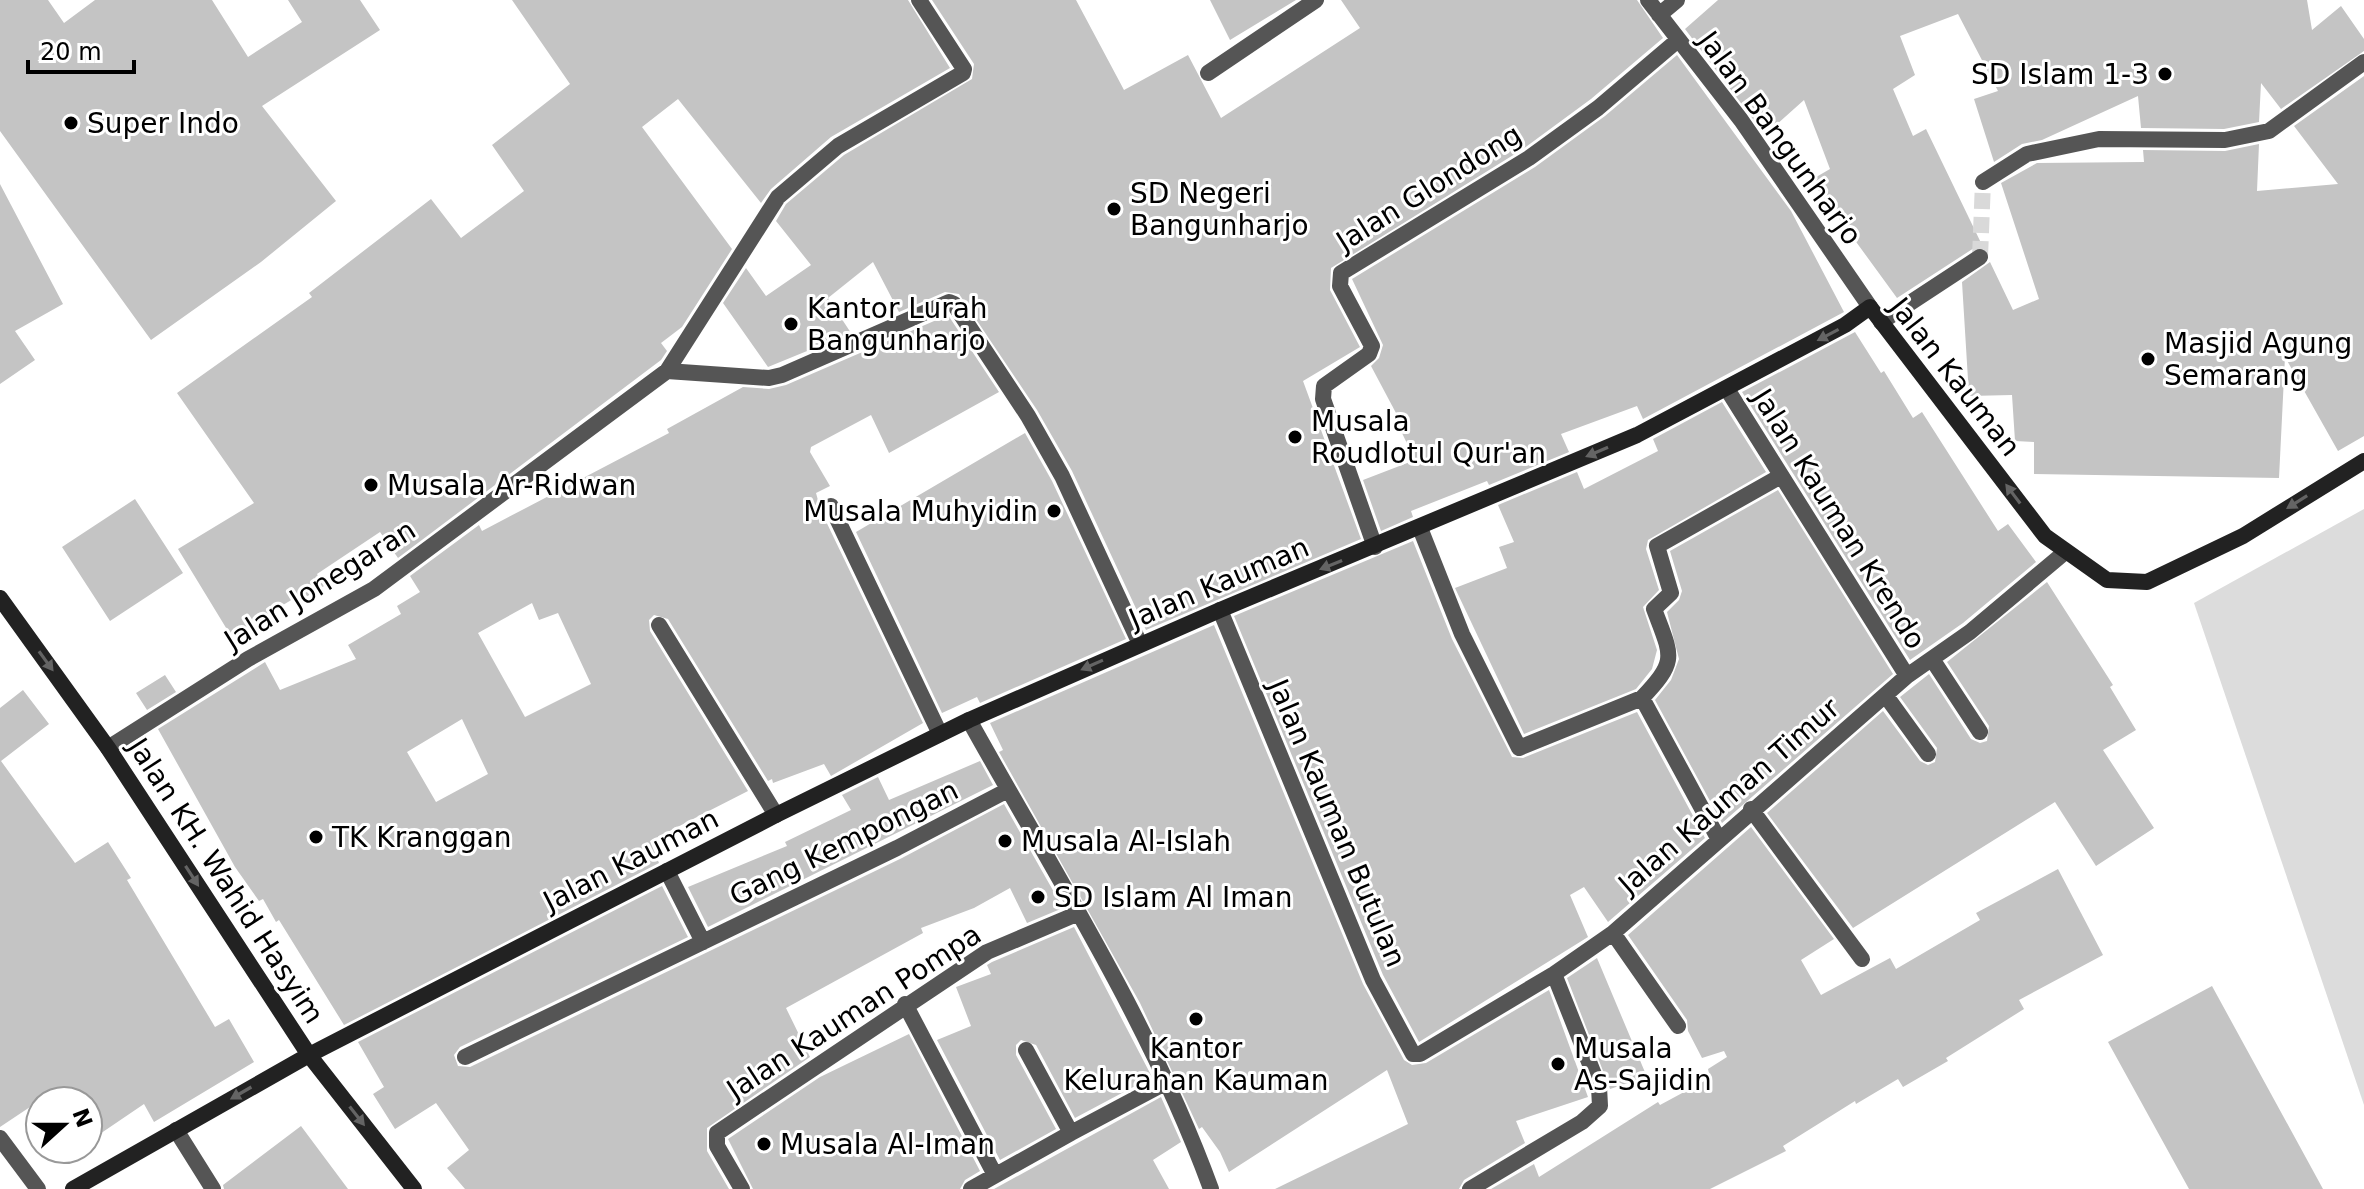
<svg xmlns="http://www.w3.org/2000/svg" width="2364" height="1189" viewBox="0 0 2364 1189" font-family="'DejaVu Sans',sans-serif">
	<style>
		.green { fill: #dcdcdc }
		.building { fill: #c4c4c4; fill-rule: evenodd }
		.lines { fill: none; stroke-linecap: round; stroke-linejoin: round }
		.street-tunnel { stroke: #d9d9d9; stroke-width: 16; stroke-dasharray: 16 8; stroke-linecap: butt }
		.street { stroke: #555; stroke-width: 16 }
		.secondary { stroke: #222; stroke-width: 16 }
		.oneway { fill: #646464 }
		.poi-dot { fill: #000; stroke: #fff; stroke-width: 3 }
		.labels { text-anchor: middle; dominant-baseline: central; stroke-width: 6; stroke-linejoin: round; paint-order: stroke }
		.poi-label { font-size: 28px; fill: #000; stroke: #fff; text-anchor: start }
		.street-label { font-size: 28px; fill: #000; stroke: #fff }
	</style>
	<rect width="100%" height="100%" fill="#fff"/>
	<path class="green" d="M2364,509V1105L2194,603Z"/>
	<path class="building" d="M0,0H48L64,23L95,0H212L248,57L302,22L288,0H360L380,30L262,106L336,201L261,262L151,340L0,131Z
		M512,0H908L950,68L831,137L771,189L761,203L678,99L642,127L732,249L682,327L661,343L667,351L661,360L398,558L380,532L317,574L324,586L296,603L293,599L231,636L178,549L254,503L177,393L312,297L309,293L431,199L461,238L524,191L492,145L570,84Z
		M932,0H1076L1124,90L1188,55L1221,118L1360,28L1341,0H1637L1663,38L1591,99L1523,149L1331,268L1330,290L1360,347L1303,381L1361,539L1146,630L1072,471L1037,410L959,294L945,292L899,312L873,262L828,298L851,333L768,367L723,303L746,268L766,296L811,265L776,221L786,204L844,155L972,79L974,64Z
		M1210,0H1296L1230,40Z
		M1718,0H2307L2312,30L2341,6L2364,39V51L2281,109L2261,83L2259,122L2224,129L2141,128L2138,96L2042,140L2022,144L1994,162L1974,99L1998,91L1958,14L1900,36L1915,75L1893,89L1913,136L1926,129L1983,247L1974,248L1897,298L1811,180L1830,169L1804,100L1765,135L1685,29Z
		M1677,55L1791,211L1844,312L1643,419L1637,406L1561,434L1569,452L1489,485L1487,481L1411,511L1413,517L1381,531L1363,480L1415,460L1401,431L1405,430L1371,366L1379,358L1383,345L1352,279L1535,167L1605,116Z
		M2364,76V436L2338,451L2285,357L2279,478L2034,474V442L2015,441L2012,395L1969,396L1962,282L1990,262L2013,310L2039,299L2001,183L2037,163L2144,162L2143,150L2225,151L2259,144L2257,191L2338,184L2294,126Z
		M0,184L63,304L15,331L35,360L0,384Z
		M948,315L999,392L889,453L871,415L811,447L810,452L830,486L816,493L821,511L923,723L831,776L824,764L773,783L772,779L768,781L668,619L654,615L649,620L650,631L748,791L650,841L659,863L344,1025L279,920L276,922L263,899L259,901L235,867L158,729L265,662L280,690L356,659L348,645L401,614L397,606L420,592L410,576L479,525L482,531L669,433L667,429L743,387L769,389L786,385ZM532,603L539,620L558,613L591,684L525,717L478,633ZM462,719L488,774L436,802L407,752Z
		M1855,332L1881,373L1884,371L1913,418L1922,412L1998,531L2008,524L2036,562L1963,623L1910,660L1742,392Z
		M1722,402L1766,472L1648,540L1646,549L1659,590L1643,607L1657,650L1652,669L1636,689L1524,734L1455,588L1507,568L1499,547L1514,542L1498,505L1577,472L1584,489L1658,451L1653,439Z
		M1025,433L1052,481L1126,639L980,703L977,697L942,713L856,532Z
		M1778,490L1893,674L1722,823L1655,700L1671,680L1679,659L1667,612L1679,600L1682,591L1670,551Z
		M135,499L183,573L110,621L62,547Z
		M1413,541L1452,639L1512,757L1523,758L1637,712L1705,838L1608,922L1584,887L1570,895L1588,937L1419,1042L1383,975L1234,616Z
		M2047,582L2113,685L2110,687L2136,730L2103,750L2154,828L2096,866L2055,802L1853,928L1767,813L1883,711L1920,761L1928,765L1935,762L1937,748L1900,697L1929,674L1971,739L1980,743L1987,741L1989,726L1947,662Z
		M1214,625L1363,984L1404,1060L1412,1065L1426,1063L1549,990L1588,1097L1516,1121L1525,1143L1464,1180L1459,1189H1275L1408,1124L1387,1070L1229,1172L1220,1152L1202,1127L1199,1129L1140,1003L999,752L1003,750L990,723Z
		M165,675L176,692L147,710L136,693Z
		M23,690L49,724L1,761L75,863L108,842L131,878L127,880L215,1027L229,1019L254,1062L154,1122L144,1104L88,1142V1101H39L0,1127V708Z
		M980,761L993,785L708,927L688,887L787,846L785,842L851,810L842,795L878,777L889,800Z
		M1004,804L1063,908L1027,923L1010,888L974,908L921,928L923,933L786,1008L810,1057L707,1128V1151L729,1189H465L447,1168L469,1150L436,1103L395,1129L373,1094L384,1087L358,1042L662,886L688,937L460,1047L454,1055L458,1066L470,1067L902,858Z
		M1751,827L1834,939L1801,960L1821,995L1890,958L1896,969L1980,920L1976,913L2058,869L2103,955L2019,1000L2024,1009L1946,1058L1948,1061L1903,1087L1898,1079L1856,1104L1855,1101L1783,1146L1786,1151L1710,1189H1491L1534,1164L1539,1177L1658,1102L1660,1105L1710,1078L1708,1069L1727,1057L1724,1051L1702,1058L1688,1031L1687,1020L1628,935Z
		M1074,927L1152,1077L1075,1118L1036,1045L1021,1040L1016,1045V1055L1056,1129L1000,1160L937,1040L971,1026L956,987L991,974L987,965L992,962Z
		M1597,958L1647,1077L1610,1089L1567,978Z
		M2212,986L2323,1189H2189L2108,1042Z
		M909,1034L980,1171L965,1180L960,1189H753L728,1139L820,1077Z
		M1161,1097L1181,1142L1153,1160L1169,1189H994Z
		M301,1126L348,1189H224L223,1185Z"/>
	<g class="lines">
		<path class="street-tunnel" d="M1980,257L1983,182"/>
		<path class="street" d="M1648,0L1741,120L1870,307
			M1659,15L1677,0
			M1208,73L1316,0
			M1983,182L2027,154L2099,139L2225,140L2269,131L2364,62
			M1881,322L1980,257
			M667,371L769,378L782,375L949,302L954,304L1028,416L1062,476L1140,644
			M1727,389L1907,676
			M831,506L940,734
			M1420,528L1462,634L1519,748L1642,698L1718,838
			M1375,547L1323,399L1324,386L1369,354L1372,346L1340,286L1341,273L1529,158L1598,108L1678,40
			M1220,610L1373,980L1413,1054H1420L1554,974L1613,933L1907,676L1970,632L2064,553
			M659,625L776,815
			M1932,659L1980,732
			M1886,696L1928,754
			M1642,698C1678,660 1672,657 1654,609L1671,593L1657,546L1781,476
			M969,720C1054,873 1151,1024 1211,1189
			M108,748L248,659L374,589L667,371L778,197L838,146L963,73L964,69L919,0
			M1751,809L1862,959
			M667,871L703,942
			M1613,933L1678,1026
			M905,1004L995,1175
			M1026,1050L1071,1133L1165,1083
			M465,1057L897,848L1008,790
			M176,1130L213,1189
			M0,1138L38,1189
			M742,1189L717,1146V1133L987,952L1079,913
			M971,1189L1071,1133
			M1470,1189L1582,1122L1600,1106L1599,1087L1554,974"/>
		<path class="secondary" d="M0,598L108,748L309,1055L414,1189
			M73,1189L309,1055L776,815L969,720L1220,610L1637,435L1845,325L1870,307L2045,536L2107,580L2147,582L2243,536L2364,461"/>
	</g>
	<defs><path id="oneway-solid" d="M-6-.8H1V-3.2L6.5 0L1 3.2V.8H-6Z" transform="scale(2)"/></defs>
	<g class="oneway">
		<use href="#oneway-solid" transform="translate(1828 335) rotate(152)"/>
		<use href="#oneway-solid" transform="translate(1597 452) rotate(157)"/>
		<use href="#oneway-solid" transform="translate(2013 494) rotate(-127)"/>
		<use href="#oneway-solid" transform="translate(2297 502) rotate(148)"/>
		<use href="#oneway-solid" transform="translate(1331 565) rotate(158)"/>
		<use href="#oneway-solid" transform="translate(46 661) rotate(54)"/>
		<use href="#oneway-solid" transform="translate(1092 665) rotate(156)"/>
		<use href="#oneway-solid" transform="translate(192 876) rotate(57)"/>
		<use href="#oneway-solid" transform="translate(241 1093) rotate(150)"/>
		<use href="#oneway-solid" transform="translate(357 1116) rotate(52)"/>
	</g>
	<g class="poi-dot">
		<circle cx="2165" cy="74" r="8"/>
		<circle cx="71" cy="123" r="8"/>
		<circle cx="1114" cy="209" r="8"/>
		<circle cx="791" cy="324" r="8"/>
		<circle cx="2148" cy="359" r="8"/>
		<circle cx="1295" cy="437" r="8"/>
		<circle cx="371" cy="485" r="8"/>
		<circle cx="1054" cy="511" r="8"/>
		<circle cx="316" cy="837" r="8"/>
		<circle cx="1005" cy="841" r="8"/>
		<circle cx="1038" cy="897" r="8"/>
		<circle cx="1196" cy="1019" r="8"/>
		<circle cx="1558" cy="1064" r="8"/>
		<circle cx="764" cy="1144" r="8"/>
	</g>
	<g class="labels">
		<g class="poi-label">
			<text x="2149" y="74" text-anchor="end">SD Islam 1-3</text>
			<text x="87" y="123">Super Indo</text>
			<text x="1130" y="193">SD Negeri<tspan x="1130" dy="32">Bangunharjo</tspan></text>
			<text x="807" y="308">Kantor Lurah<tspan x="807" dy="32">Bangunharjo</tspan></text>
			<text x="2164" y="343">Masjid Agung<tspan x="2164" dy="32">Semarang</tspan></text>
			<text x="1311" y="421">Musala<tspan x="1311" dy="32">Roudlotul Qur'an</tspan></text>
			<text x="387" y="485">Musala Ar-Ridwan</text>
			<text x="1038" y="511" text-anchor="end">Musala Muhyidin</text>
			<text x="332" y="837">TK Kranggan</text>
			<text x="1021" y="841">Musala Al-Islah</text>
			<text x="1054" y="897">SD Islam Al Iman</text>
			<text x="1196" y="1048" text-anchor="middle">Kantor<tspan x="1196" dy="32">Kelurahan Kauman</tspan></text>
			<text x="1574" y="1048">Musala<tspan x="1574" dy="32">As-Sajidin</tspan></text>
			<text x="780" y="1144">Musala Al-Iman</text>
		</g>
		<g class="street-label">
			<text transform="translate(1780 138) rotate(54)">Jalan Bangunharjo</text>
			<text transform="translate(1429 188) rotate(-32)">Jalan Glondong</text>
			<text transform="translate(1955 377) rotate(52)">Jalan Kauman</text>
			<text transform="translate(1839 519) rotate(58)">Jalan Kauman Krendo</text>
			<text transform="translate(1219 583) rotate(-23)">Jalan Kauman</text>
			<text transform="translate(320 585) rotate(-32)">Jalan Jonegaran</text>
			<text transform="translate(1729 796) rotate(-41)">Jalan Kauman Timur</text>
			<text transform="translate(1337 823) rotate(67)">Jalan Kauman Butulan</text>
			<text transform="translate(844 843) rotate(-26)">Gang Kempongan</text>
			<text transform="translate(631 860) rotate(-27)">Jalan Kauman</text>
			<text transform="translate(226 881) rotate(57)">Jalan KH. Wahid Hasyim</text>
			<text transform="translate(854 1012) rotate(-33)">Jalan Kauman Pompa</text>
		</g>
	</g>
	<g transform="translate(64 1125) rotate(69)"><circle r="38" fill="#ffffff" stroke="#999999" stroke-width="2"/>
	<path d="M0-6L14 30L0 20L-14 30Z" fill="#000000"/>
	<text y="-12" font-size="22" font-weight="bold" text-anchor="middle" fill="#000000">N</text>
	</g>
	<path d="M28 60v12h106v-12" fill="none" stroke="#000000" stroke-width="4"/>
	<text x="40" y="60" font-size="24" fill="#000000" stroke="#ffffff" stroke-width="6" paint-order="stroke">20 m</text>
</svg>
